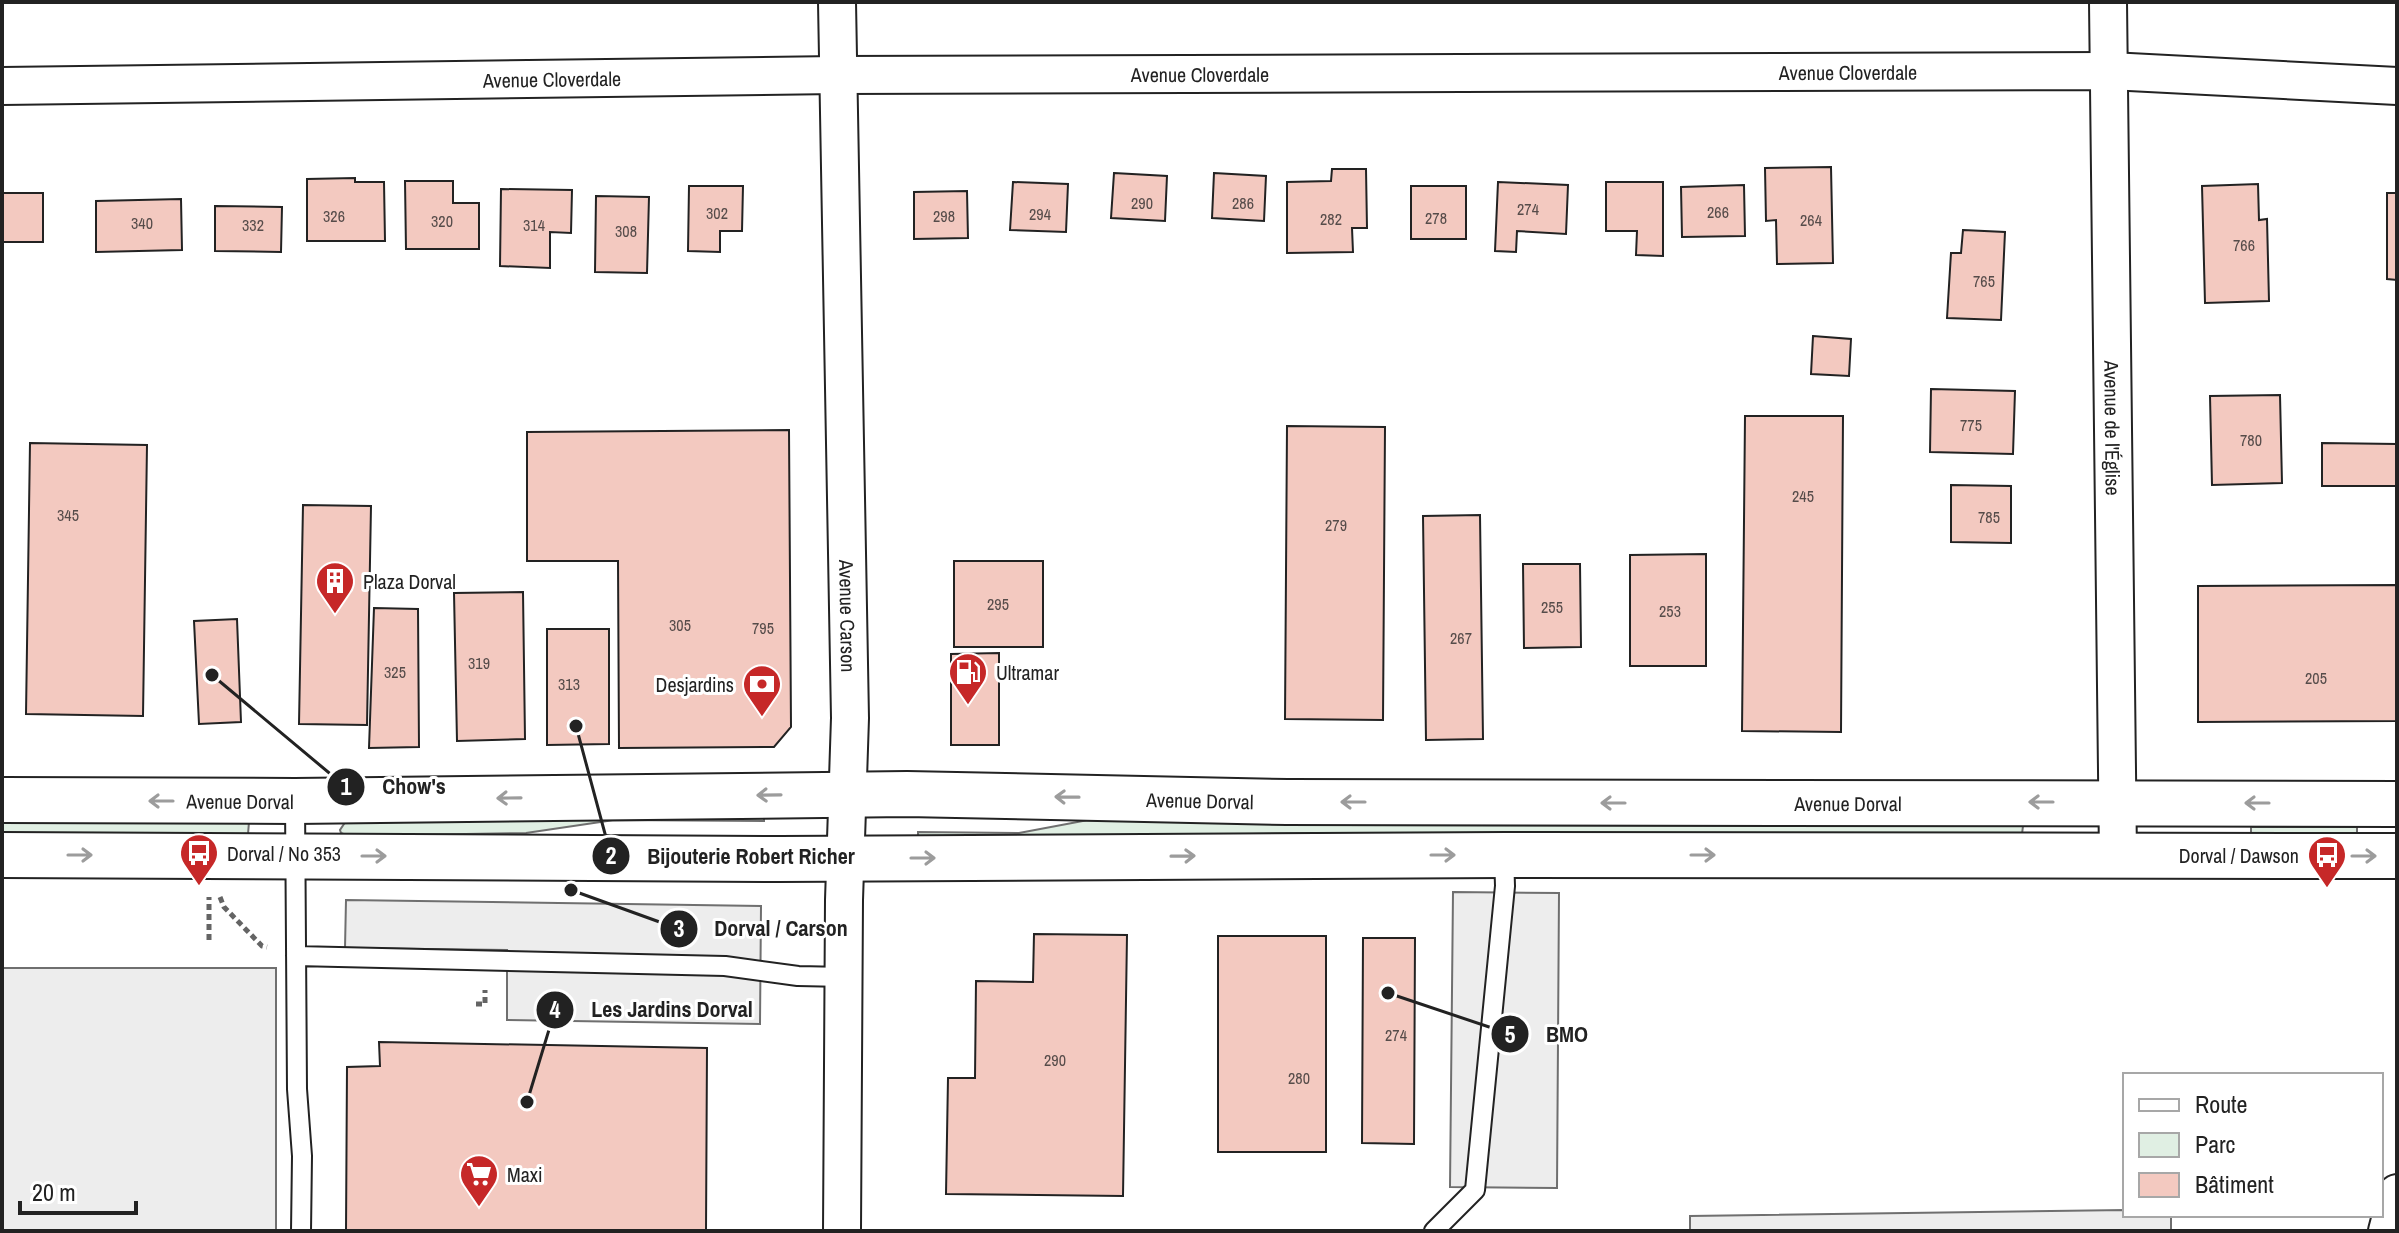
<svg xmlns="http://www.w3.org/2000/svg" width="2399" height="1233" viewBox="0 0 2399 1233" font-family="'Archivo Narrow',sans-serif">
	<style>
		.green { fill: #e0efe3; stroke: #6f6f6f; stroke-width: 2 }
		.parking { fill: #ededed; stroke: #6f6f6f; stroke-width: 2 }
		.building { fill: #f3c9c0; stroke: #222; stroke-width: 2 }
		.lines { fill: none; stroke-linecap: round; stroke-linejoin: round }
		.service-casing { stroke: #222; stroke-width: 22 }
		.minor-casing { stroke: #222; stroke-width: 40 }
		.tertiary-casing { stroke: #222; stroke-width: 48 }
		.path { stroke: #646464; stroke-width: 5; stroke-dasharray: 6 4; stroke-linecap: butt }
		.service { stroke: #fff; stroke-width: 18 }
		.minor { stroke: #fff; stroke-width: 36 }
		.tertiary { stroke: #fff; stroke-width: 44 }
		.oneway { stroke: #9c9c9c }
		.labels { text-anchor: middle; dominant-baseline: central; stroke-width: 6; stroke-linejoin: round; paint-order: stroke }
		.number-label { font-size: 16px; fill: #564c4a }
		.street-label { font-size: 20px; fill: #222; stroke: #fff }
		.poi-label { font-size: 20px; fill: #222; stroke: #fff; text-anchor: start }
		.leader { fill: none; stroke: #222; stroke-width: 3 }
		.callout-dot { fill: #222; stroke: #fff; stroke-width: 3 }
		.mark-label { font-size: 24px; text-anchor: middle; font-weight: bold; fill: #fff }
		.callout-label { font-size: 22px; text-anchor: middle; font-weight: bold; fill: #222; stroke: #fff; stroke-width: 6; stroke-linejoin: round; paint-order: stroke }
	</style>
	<rect width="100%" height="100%" fill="#fff"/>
	<path class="green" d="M764,816V821L614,820L526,833L348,836L341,833L340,830L346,821Z
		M1088,820L1331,825L2023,826L2022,834L1331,833L918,838V832L1019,833Z
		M2,822H249L248,834H2Z
		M2251,827H2357V835H2251Z"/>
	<path class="parking" d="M1453,892L1559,893L1557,1188L1450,1187Z
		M346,900L761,906L760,1024L507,1020V950L345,948Z
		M2,968H276V1231H2Z
		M2125,1210V1215H2171V1231H1690V1216Z"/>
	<path class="building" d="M1831,167L1833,263L1777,264L1776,220L1766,221L1765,168Z
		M1332,169H1366L1367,228H1352L1353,252L1287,253V182L1331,181Z
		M1114,173L1167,176L1165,221L1111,218Z
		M1214,173L1266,176L1264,221L1212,218Z
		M355,178V182H384L385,241H307V179Z
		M405,181H453V203H479V249H406Z
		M1013,182L1068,184L1066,232L1010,230Z
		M1498,182L1568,185L1566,234L1517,231L1516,252L1495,251Z
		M1606,182H1663V256L1636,255L1637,231H1606Z
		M2258,184L2259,220L2267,219L2269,301L2205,303L2202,186Z
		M1744,185L1745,236L1682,237L1681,187Z
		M689,186H743L742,231H720V252L688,251Z
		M1411,186H1466V239H1411Z
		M501,189L572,190L571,233L550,232V268L500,266Z
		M967,191L968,238L914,239V192Z
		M2,193H43V242H2Z
		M2387,193H2397V280L2387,279Z
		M596,196L649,197L647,273L595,272Z
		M181,199L182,250L96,252V201Z
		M215,206L282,207L281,252L215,251Z
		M1963,230L2005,232L2001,320L1947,318L1951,253H1961Z
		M1813,336L1851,339L1849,376L1811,374Z
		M1931,389L2015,391L2013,454L1930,452Z
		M2280,395L2282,483L2212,485L2210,396Z
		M1745,416H1843L1841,732L1742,731Z
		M1287,426L1385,427L1383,720L1285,719Z
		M789,430L791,727L774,747L619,748L618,561H527V432Z
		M30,443L147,445L143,716L26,714Z
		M2322,443L2397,444V486H2322Z
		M1951,485L2011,486V543L1951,542Z
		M303,505L371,506L367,725L299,724Z
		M1480,515L1483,739L1426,740L1423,516Z
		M1706,554V666H1630V555Z
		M954,561H1043V647H954Z
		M1523,564H1580L1581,647L1524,648Z
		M2397,585V721L2198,722V586Z
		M523,592L525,739L457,741L454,593Z
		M374,608L418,609L419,747L369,748Z
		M237,619L241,722L199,724L194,621Z
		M547,629H609V744L547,745Z
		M999,653V745H951V654Z
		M1034,934L1127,935L1123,1196L946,1194L948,1078H975L976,981L1033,982Z
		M1218,936H1326V1152H1218Z
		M1363,938H1415L1414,1144L1362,1143Z
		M379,1042L707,1048L706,1231H346L347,1067L380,1066Z"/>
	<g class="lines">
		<g class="service-casing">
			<path id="service" d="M295,801L297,1089L302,1156L301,1231
				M296,956L725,966L798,976L845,977
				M1434,1231L1475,1190L1505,886L1504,855"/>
		</g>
		<g class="minor-casing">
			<g id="minor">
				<path id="s1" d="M837,2L850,718L844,900L842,1231"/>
				<path id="s2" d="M2108,2L2118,856"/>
				<path id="s3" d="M2,86L837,75L2110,71L2397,86"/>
				<path d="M2387,1231L2397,1193"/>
			</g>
		</g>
		<g class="tertiary-casing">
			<g id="tertiary">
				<path id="s4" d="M2,800L295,801L907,794L1287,802L2397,804"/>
				<path d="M2,855L780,859L1504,855L2397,856"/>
			</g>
		</g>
		<path class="path" d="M220,897L224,907L262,946L267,947
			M209,940V897
			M476,1004H485V990"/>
		<use href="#service" class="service"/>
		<use href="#minor" class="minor"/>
		<use href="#tertiary" class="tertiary"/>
	</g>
	<defs><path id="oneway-shaft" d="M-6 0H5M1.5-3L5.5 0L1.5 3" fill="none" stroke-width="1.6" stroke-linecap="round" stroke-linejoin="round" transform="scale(2)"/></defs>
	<g class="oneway">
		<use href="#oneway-shaft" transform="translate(769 795) rotate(179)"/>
		<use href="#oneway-shaft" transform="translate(1067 797) rotate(-179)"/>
		<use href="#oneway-shaft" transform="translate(509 798) rotate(179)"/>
		<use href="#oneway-shaft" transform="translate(161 801) rotate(-180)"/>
		<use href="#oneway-shaft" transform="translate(1353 802) rotate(-180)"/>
		<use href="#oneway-shaft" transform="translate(2041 802) rotate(180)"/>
		<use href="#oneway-shaft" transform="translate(1613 803) rotate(180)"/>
		<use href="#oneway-shaft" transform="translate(2257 803) rotate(-180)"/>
		<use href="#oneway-shaft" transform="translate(80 855)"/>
		<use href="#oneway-shaft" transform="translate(1443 855)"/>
		<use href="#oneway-shaft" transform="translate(1703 855)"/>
		<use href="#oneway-shaft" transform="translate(374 856)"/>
		<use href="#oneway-shaft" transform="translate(1183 856) rotate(-1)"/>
		<use href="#oneway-shaft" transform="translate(2364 856)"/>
		<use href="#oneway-shaft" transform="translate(923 858)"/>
	</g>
	<defs>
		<g id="building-pin" transform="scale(2)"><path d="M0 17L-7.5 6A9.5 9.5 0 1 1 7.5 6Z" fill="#c62828" stroke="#fff"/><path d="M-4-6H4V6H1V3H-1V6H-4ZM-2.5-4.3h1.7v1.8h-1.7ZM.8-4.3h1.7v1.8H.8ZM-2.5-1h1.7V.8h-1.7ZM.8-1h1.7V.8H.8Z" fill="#fff"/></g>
		<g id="fuel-pin" transform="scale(2)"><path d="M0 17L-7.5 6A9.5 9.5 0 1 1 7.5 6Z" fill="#c62828" stroke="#fff"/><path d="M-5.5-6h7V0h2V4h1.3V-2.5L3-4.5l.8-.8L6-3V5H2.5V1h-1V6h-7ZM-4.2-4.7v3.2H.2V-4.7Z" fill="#fff"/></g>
		<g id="bank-pin" transform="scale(2)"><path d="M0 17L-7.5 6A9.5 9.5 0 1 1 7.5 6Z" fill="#c62828" stroke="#fff"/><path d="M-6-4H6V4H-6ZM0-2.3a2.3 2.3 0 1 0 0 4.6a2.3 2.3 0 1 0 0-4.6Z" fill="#fff"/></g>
		<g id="bus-pin" transform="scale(2)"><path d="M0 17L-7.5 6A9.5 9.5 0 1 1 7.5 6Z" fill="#c62828" stroke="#fff"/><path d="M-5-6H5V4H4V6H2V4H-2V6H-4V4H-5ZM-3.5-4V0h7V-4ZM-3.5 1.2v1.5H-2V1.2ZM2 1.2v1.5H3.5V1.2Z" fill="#fff"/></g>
		<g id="supermarket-pin" transform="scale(2)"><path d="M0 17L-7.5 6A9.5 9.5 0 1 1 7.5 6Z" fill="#c62828" stroke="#fff"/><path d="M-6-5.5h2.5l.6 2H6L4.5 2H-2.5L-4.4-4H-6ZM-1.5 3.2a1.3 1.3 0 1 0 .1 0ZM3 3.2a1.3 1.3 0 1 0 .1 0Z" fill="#fff"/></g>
	</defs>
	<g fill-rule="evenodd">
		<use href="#building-pin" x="335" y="581"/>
		<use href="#fuel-pin" x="968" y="672"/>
		<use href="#bank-pin" x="762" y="684"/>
		<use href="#bus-pin" x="199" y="853"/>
		<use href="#bus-pin" x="2327" y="855"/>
		<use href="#supermarket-pin" x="479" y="1174"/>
	</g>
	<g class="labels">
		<g class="number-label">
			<text x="1142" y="203">290</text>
			<text x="1243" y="203">286</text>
			<text x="1528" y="209">274</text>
			<text x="1718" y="212">266</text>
			<text x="717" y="213">302</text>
			<text x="1040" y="214">294</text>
			<text x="334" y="216">326</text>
			<text x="944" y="216">298</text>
			<text x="1436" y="218">278</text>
			<text x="1331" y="219">282</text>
			<text x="1811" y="220">264</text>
			<text x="442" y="221">320</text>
			<text x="142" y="223">340</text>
			<text x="253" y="225">332</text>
			<text x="534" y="225">314</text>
			<text x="626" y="231">308</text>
			<text x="2244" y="245">766</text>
			<text x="1984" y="281">765</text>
			<text x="1971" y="425">775</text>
			<text x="2251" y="440">780</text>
			<text x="1803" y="496">245</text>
			<text x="68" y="515">345</text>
			<text x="1989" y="517">785</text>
			<text x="1336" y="525">279</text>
			<text x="998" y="604">295</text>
			<text x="1552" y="607">255</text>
			<text x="1670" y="611">253</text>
			<text x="680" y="625">305</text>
			<text x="763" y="628">795</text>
			<text x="1461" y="638">267</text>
			<text x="479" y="663">319</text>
			<text x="395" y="672">325</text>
			<text x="2316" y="678">205</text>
			<text x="569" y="684">313</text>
			<text x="1396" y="1035">274</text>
			<text x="1055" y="1060">290</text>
			<text x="1299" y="1078">280</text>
		</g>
		<g class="street-label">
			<text stroke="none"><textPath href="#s3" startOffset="1846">Avenue Cloverdale</textPath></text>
			<text stroke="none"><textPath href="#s3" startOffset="1198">Avenue Cloverdale</textPath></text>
			<text stroke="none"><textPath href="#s3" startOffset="550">Avenue Cloverdale</textPath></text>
			<text stroke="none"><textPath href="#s2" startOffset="426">Avenue de l'Église</textPath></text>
			<text stroke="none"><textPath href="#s1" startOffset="614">Avenue Carson</textPath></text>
			<text stroke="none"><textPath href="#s4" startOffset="1198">Avenue Dorval</textPath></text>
			<text stroke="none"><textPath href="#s4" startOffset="238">Avenue Dorval</textPath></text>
			<text stroke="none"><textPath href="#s4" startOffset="1846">Avenue Dorval</textPath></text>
		</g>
		<g class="poi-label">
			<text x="363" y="581">Plaza Dorval</text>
			<text x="996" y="672">Ultramar</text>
			<text x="734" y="684" text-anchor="end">Desjardins</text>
			<text x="227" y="853">Dorval / No 353</text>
			<text x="2299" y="855" text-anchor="end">Dorval / Dawson</text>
			<text x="507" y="1174">Maxi</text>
		</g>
	</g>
	<path class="leader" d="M212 675L346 787M576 726L611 856M571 890L679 929M527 1102L555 1010M1388 993L1510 1034"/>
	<g class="callout-dot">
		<circle cx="212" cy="675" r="8"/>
		<circle cx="576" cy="726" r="8"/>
		<circle cx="571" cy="890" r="8"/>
		<circle cx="527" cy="1102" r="8"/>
		<circle cx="1388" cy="993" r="8"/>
		<circle cx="346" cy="787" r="20"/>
		<circle cx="611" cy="856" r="20"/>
		<circle cx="679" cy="929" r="20"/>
		<circle cx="555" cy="1010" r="20"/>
		<circle cx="1510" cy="1034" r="20"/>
	</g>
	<g class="mark-label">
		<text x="346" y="795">1</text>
		<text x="611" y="864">2</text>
		<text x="679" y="937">3</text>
		<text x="555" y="1018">4</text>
		<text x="1510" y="1043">5</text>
	</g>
	<g class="callout-label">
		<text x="414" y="794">Chow's</text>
		<text x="751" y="864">Bijouterie Robert Richer</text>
		<text x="781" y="936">Dorval / Carson</text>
		<text x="672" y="1017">Les Jardins Dorval</text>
		<text x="1567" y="1042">BMO</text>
	</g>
	<rect width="2399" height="1233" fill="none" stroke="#222222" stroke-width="8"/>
	<rect x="2123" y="1073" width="260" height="144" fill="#ffffff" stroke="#a7a7a7" stroke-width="2"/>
	<rect x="2139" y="1099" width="40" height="12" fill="#ffffff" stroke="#a7a7a7" stroke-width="2"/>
	<text x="2195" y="1113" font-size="24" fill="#222222">Route</text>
	<rect x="2139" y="1133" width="40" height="24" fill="#e0efe3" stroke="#a7a7a7" stroke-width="2"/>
	<text x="2195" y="1153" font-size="24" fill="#222222">Parc</text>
	<rect x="2139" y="1173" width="40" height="24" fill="#f3c9c0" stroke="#a7a7a7" stroke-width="2"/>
	<text x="2195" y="1193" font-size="24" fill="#222222">Bâtiment</text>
	<path d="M20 1201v12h116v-12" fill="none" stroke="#222222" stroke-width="4"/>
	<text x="32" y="1201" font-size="24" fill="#222222" stroke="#ffffff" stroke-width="6" paint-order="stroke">20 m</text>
</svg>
